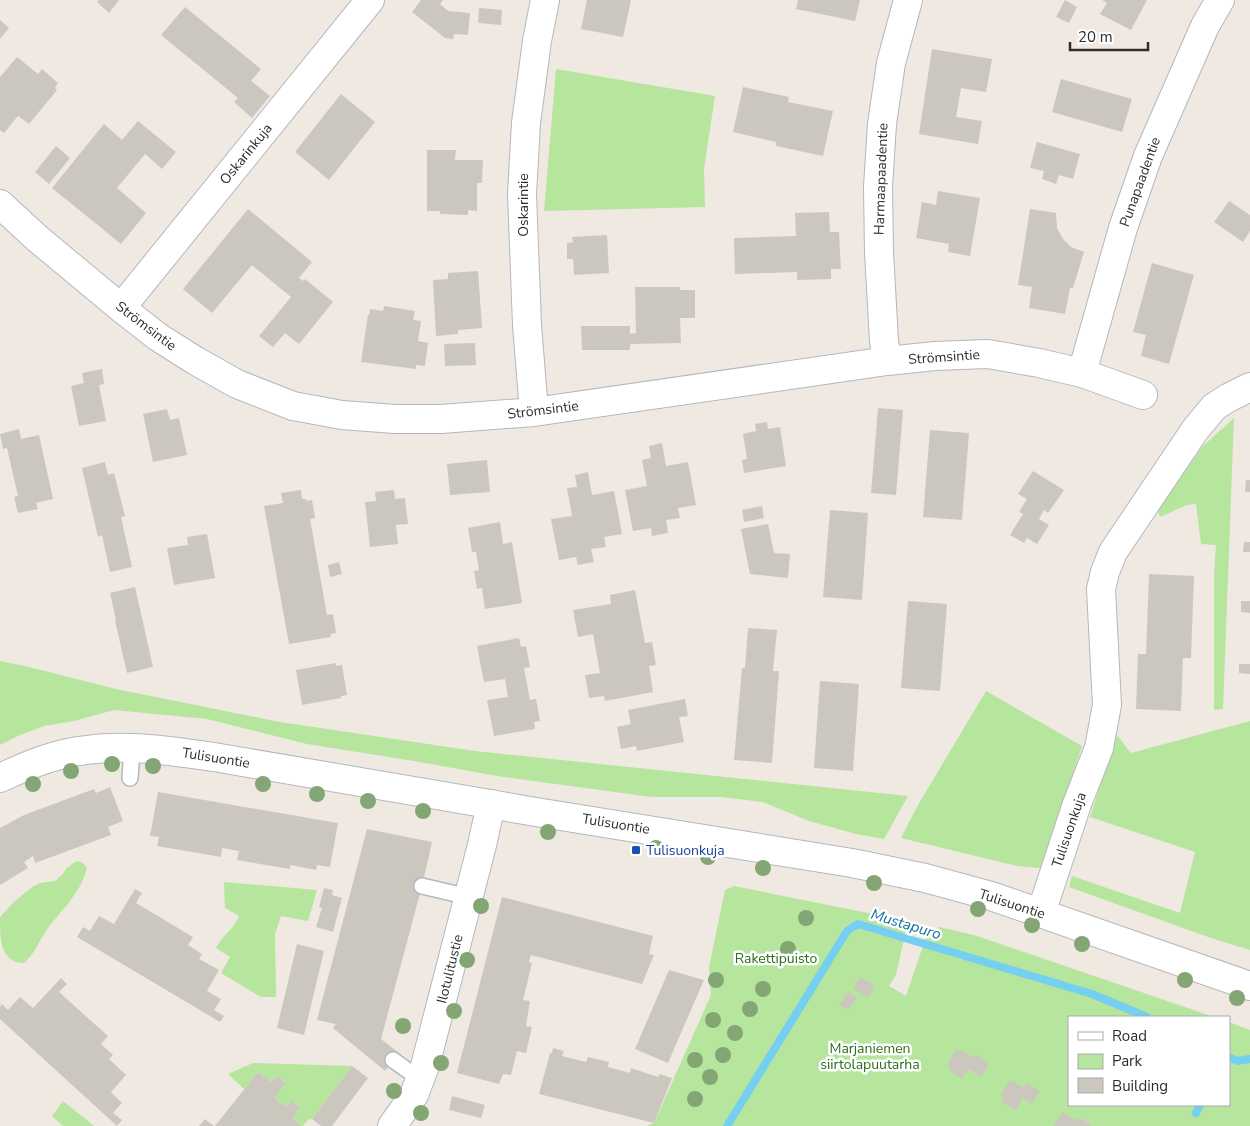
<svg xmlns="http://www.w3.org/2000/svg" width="1250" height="1126" viewBox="0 0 1250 1126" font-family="'Nunito Sans',sans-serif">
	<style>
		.green { fill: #b6e59e }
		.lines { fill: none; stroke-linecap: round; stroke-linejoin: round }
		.stream { stroke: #75cff0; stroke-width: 8 }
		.building { fill: #cbc7bf }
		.service-casing { stroke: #b4b7c1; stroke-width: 18 }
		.minor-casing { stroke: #b4b7c1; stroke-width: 30 }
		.secondary-casing { stroke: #b4b7c1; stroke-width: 30 }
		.service { stroke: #fff; stroke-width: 15 }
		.minor { stroke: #fff; stroke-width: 28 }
		.secondary { stroke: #fff; stroke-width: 28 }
		.tree { fill: #84a574 }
		.transit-dot { fill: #1a4fb4; stroke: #fff; stroke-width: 2 }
		.labels { text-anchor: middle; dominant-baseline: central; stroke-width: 5; stroke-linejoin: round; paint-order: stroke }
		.street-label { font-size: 14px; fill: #2e2e2e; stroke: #fff }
		.transit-label { font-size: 14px; fill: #164399; stroke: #fff; text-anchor: start }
		.park-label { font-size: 14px; fill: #2c6e1b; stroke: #fff }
		.water-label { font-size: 15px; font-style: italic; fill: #0d6fa3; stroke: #fff }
	</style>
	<rect width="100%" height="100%" fill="#efe9e1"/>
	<path class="green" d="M556,69L715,96L704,169L705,207L544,211Z
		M1234,418L1223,709L1214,710V573L1216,545L1201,544L1196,504L1187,505L1160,517L1157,510L1203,446Z
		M0,661L29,667L116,689L280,722L475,751L908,796L884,839L856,834L809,821L763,802L721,797H651L497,776L414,761L307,744L207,719L114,710L74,721L44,726L18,736L0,745Z
		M986,691L1082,746L1045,859L1040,868L1017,866L901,838L918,805Z
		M1250,721V950L1211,938L1069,887L1072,876L1180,913L1195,852L1090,817L1117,735L1131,753Z
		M76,861L82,862L87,868C80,896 59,911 44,934C37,945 35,953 24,963C0,963 0,938 0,917L14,902L32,887L40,883L55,881L62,875L66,869Z
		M224,882L317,890L308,921L281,916L275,934L276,997H261L221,973L230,957L216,948C222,936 234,929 239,916L225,908Z
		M734,886L908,921L896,975L889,986L906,996L927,934L933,929L939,927L974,935L1214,1017H1069V1105H1229V1022L1250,1030V1126H647L654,1123L711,995L709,967L725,890Z
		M253,1063L352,1066L312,1119L308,1120L303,1126H302L293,1118L300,1108L291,1101L286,1107L274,1098L286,1083L277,1076L271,1082L258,1072L244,1089L228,1074Z
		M63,1101L94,1126H63L52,1116Z"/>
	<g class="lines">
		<path class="stream" d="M1229,1057L1237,1061L1250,1059
			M1196,1113L1200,1105
			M727,1126L847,931L858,924L1092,994L1147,1017"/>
	</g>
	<path class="building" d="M99,0H119L109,13L97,2Z
		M421,0H443L440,4L448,11L470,13L468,35L454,34L453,39L445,38L412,12Z
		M587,0H631L623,37L581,29Z
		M798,0H860L855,21L796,9Z
		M1065,0L1077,7L1069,23L1056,17Z
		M1102,0H1147L1131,30L1100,14L1107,3Z
		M185,7L261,69L251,81L270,96L252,118L234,102L238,98L161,35Z
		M479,8L502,10L501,25L478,23Z
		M0,20L9,28L0,39Z
		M932,49L992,59L986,92L961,88L956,117L982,121L978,144L919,134Z
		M17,57L38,74L42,69L58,83L55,88L57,90L29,124L18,116L4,133L0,130V77Z
		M1061,79L1132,99L1122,132L1052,112Z
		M743,87L789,97L788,102L833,111L823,156L776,146V142L733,132Z
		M341,94L375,122L329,180L295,152Z
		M138,121L176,152L162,169L145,154L117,188L146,213L121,244L52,188L104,124L122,140Z
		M1037,142L1080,154L1073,179L1059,175L1056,184L1042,179L1044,171L1030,168Z
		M56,146L70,158L49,184L35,172Z
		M427,150H456L455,160H483L482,183H477V211L468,210V215L440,214V211H427Z
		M938,191L980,198L970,256L948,252L949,244L916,238L922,202L936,205Z
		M1229,201L1250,215V231L1243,242L1214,222Z
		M248,209L312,262L299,278L303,281L305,279L333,302L299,344L285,333L273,347L259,336L291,297L252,265L212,313L183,289Z
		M1030,209L1056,213L1057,228L1063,239L1071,247L1084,252L1073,288H1070L1065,314L1029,308L1032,287L1018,285Z
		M829,212L830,232H839L841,269H831V279L797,280V272L735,274L734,238L796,236L795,213Z
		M607,235L609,273L574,275L573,259H567V243L573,242L572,237Z
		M1152,263L1194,275L1169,364L1141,356L1146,335L1133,332Z
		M478,271L482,328L458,330V334L436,336L433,280L448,279V273Z
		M635,287H680V290H695V318H680L681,343L630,344V350H582L581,326H630V334L636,333Z
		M384,306L415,311L413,320L421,321L418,341L428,343L425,366L416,365V369L361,362L368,315H369L370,309L383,311Z
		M475,343L476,365L445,366L444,344Z
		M102,369L104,384L99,385L106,421L79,426L71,386L84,383L82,373Z
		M878,408L903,410L896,495L871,493Z
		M167,409L170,420L179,418L187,455L153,462L143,414Z
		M767,422L768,429L780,427L786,466L744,473L742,460L747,459L743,434L756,431L755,424Z
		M19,429L21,439L39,435L53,499L36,503L38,509L18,513L14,497L18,496L7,448L3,449L0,434Z
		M930,430L969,433L962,520L923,517Z
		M662,443L666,466L688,462L696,505L678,508L680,518L666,520L668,533L652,536L651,528L633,531L625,490L647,486L642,460L651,458L649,446Z
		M487,460L490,492L450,495L447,464Z
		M105,462L108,475L114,473L125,516L121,517L132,567L110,572L102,535L98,537L82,468Z
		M1033,471L1064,490L1048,513L1044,510L1039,519L1049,525L1037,544L1027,538L1024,543L1010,535L1023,514L1019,512L1027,499L1018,494Z
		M588,472L592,495L614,491L622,534L604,537L606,547L591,549L594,562L578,565L576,557L559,560L551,519L572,516L567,488L577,487L575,475Z
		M1246,480H1250V492H1245Z
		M301,490L302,499H306V501L312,500L315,518L310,519L327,615L333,614L336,633L330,634L331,637L289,644L264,506L283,503L281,493Z
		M394,490L395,499L405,498L408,524L396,525L398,544L370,547L365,502L376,501L375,492Z
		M762,506L764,518L744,522L742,510Z
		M830,510L868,513L862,600L823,597Z
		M500,522L503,544L512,542L522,603L485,609L482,588L477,589L474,571L479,570L476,552H472L468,528Z
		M768,524L774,553L790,554L788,578L750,574L741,529Z
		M207,534L215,578L174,585L167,548L188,545L187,537Z
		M1244,542H1250V552H1243Z
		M339,562L342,574L330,577L328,565Z
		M1149,574L1194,576L1191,658H1183L1181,711L1136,709L1138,654H1146Z
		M135,587L153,667L127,673L115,621L116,620L110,593Z
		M635,590L645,643L652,642L656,665L649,666L653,692L605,701L604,696L589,698L585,675L600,673L593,634L578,637L573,610L611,604L610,595Z
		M908,601L947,604L940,691L901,688Z
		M1241,601H1250V613L1241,612Z
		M748,628L777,630L773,671H779L772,763L734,760L742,668H745Z
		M519,638L521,647L526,646L530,667L524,668L530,700L536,699L540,721L534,722L535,729L494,736L487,700L508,697L505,679L484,682L477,646Z
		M336,663V666L342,665L347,695L341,696V698L302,705L296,670Z
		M1239,664H1250V674L1239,673Z
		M820,681L859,684L853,771L814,768Z
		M685,699L688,716L679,717L684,742L637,751L636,746L621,749L617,727L631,724L628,710Z
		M110,787L123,821L108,827L111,835L35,863L33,856L24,862L28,868L0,885V828L24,815L94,789L96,793Z
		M158,792L338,823L330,867L317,865L316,870L290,865V869L237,860L239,851L222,848L221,857L157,846L159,837L150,836Z
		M367,829L432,842L422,886L381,1039L399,1053L385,1071L333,1028L336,1024L317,1020Z
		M324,888L333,890L332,895L342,898L333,932L316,927L322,908L319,907Z
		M135,889L142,893L136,903L193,937L188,945L202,954L199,959L219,970L207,991L221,999L214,1010L224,1016L220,1022L77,937L83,927L90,931L99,916L114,924Z
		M502,897L653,936L649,954L654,955L642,984L531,955L529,962L532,963L523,1000L530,1001L526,1026L532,1027L526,1053L517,1051L511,1075L503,1074L499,1084L457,1073Z
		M297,944L324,951L304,1035L277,1028Z
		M669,970L704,980L668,1063L635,1049Z
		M860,977L875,986L868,998L853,988Z
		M61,978L67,984L59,992L108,1036L101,1044L113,1055L109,1059L126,1075L111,1092L122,1103L113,1113L122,1120L117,1126L0,1019V1007L2,1004L8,1010L20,997L33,1008Z
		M848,992L857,998L848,1010L839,1005Z
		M553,1048L564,1051L562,1056L586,1062L588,1057L609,1062L608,1067L630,1073L631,1068L658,1077L660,1074L672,1078L654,1123L539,1094L550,1053H552Z
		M957,1049L961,1051L962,1050L974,1058L976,1055L989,1063L981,1077L969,1069L962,1079L949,1070L950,1068L947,1065Z
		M352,1066L368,1078L332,1126H321L312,1119Z
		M258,1072L271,1082L277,1076L286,1083L274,1098L286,1107L291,1101L300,1108L293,1118L302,1126H215Z
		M1010,1080L1024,1088L1027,1083L1040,1091L1032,1104L1023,1098L1016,1110L1002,1102L1004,1098L1000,1095Z
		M452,1096L485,1105L481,1118L449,1110Z
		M1062,1112L1076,1120L1078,1117L1091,1125L1090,1126H1054Z
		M205,1119L214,1126H199Z"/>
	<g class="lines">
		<g class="service-casing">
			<path id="service" d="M130,778L132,749
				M422,886L469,897
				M393,1060L421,1080"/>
		</g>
		<g class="minor-casing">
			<path id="minor" d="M0,204L38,239L121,308L158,337L196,361L237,384L293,406L342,415L395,419H441L534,412L887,361L935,356L988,354L1039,363L1082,373L1143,395
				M121,308L370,0
				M887,361L884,341L879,252L878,187L882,124L891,63L908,0
				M1082,373L1123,228L1148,156L1205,26L1220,0
				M534,412L527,325L522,194L526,123L537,41L545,0
				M1041,913L1077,804L1099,748L1107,705L1101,589L1105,572L1113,552L1195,430L1214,407L1228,398L1250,387
				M392,1126L414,1095L425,1066L482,845L491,804"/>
		</g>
		<g class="secondary-casing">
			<path id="secondary" d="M0,778C28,765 56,753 87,750C129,744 172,751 214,757L536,812L852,863L925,878L991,896L1250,986"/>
		</g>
		<use href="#service" class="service"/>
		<use href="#minor" class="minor"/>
		<use href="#secondary" class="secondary"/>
	</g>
	<g class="tree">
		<circle cx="112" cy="764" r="8"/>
		<circle cx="153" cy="766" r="8"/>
		<circle cx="71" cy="771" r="8"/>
		<circle cx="33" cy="784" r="8"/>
		<circle cx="263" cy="784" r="8"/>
		<circle cx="317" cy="794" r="8"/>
		<circle cx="368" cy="801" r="8"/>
		<circle cx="423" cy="811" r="8"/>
		<circle cx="548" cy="832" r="8"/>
		<circle cx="656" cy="848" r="8"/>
		<circle cx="708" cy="857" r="8"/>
		<circle cx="763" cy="868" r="8"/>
		<circle cx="874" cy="883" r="8"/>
		<circle cx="481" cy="906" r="8"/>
		<circle cx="978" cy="909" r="8"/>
		<circle cx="806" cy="918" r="8"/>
		<circle cx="1032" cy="925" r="8"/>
		<circle cx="1082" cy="944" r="8"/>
		<circle cx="788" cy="949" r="8"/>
		<circle cx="467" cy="960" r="8"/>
		<circle cx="716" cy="980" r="8"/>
		<circle cx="1185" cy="980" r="8"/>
		<circle cx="763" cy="989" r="8"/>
		<circle cx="1237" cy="998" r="8"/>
		<circle cx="750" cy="1009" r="8"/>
		<circle cx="454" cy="1011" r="8"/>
		<circle cx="713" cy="1020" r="8"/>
		<circle cx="403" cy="1026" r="8"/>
		<circle cx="735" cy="1033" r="8"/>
		<circle cx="723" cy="1055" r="8"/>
		<circle cx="695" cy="1060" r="8"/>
		<circle cx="441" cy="1063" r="8"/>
		<circle cx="710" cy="1077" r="8"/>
		<circle cx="394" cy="1091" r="8"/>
		<circle cx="695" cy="1099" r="8"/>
		<circle cx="421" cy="1113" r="8"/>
	</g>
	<rect class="transit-dot" x="631" y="845" width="10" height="10" rx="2.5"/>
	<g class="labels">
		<g class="street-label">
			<text transform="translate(246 154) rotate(-51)">Oskarinkuja</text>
			<text transform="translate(881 179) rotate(-88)">Harmaapaadentie</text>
			<text transform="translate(1140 182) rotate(-70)">Punapaadentie</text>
			<text transform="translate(523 205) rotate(-90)">Oskarintie</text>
			<text transform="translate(146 326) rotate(37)">Strömsintie</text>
			<text transform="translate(944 357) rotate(-4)">Strömsintie</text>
			<text transform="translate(543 410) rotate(-7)">Strömsintie</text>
			<text transform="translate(216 758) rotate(9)">Tulisuontie</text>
			<text transform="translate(616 824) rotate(9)">Tulisuontie</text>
			<text transform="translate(1069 830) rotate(-71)">Tulisuonkuja</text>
			<text transform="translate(1012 904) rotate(18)">Tulisuontie</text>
			<text transform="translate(450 969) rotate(-76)">Ilotulitustie</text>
		</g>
		<g class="transit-label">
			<text x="646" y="850">Tulisuonkuja</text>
		</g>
		<g class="park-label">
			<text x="776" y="958">Rakettipuisto</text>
			<text x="870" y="1048">Marjaniemen<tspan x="870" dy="16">siirtolapuutarha</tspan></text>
		</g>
		<g class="water-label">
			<text transform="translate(906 924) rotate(17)">Mustapuro</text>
		</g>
	</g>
	<rect x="1068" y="1016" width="162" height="90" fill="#ffffff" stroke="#ababab"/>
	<rect x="1078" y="1032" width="25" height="8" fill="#ffffff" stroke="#ababab"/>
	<text x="1112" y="1041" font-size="15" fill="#2e2e2e">Road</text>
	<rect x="1078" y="1054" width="25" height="15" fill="#b6e59e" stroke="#ababab"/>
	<text x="1112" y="1066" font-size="15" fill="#2e2e2e">Park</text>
	<rect x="1078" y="1078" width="25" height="15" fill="#cbc7bf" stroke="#ababab"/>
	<text x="1112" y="1091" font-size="15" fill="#2e2e2e">Building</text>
	<path d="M1070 42v8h78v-8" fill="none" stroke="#2e2e2e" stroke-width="2.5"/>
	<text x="1078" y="42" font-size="15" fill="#2e2e2e" stroke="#ffffff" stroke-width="4" paint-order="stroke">20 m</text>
</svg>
